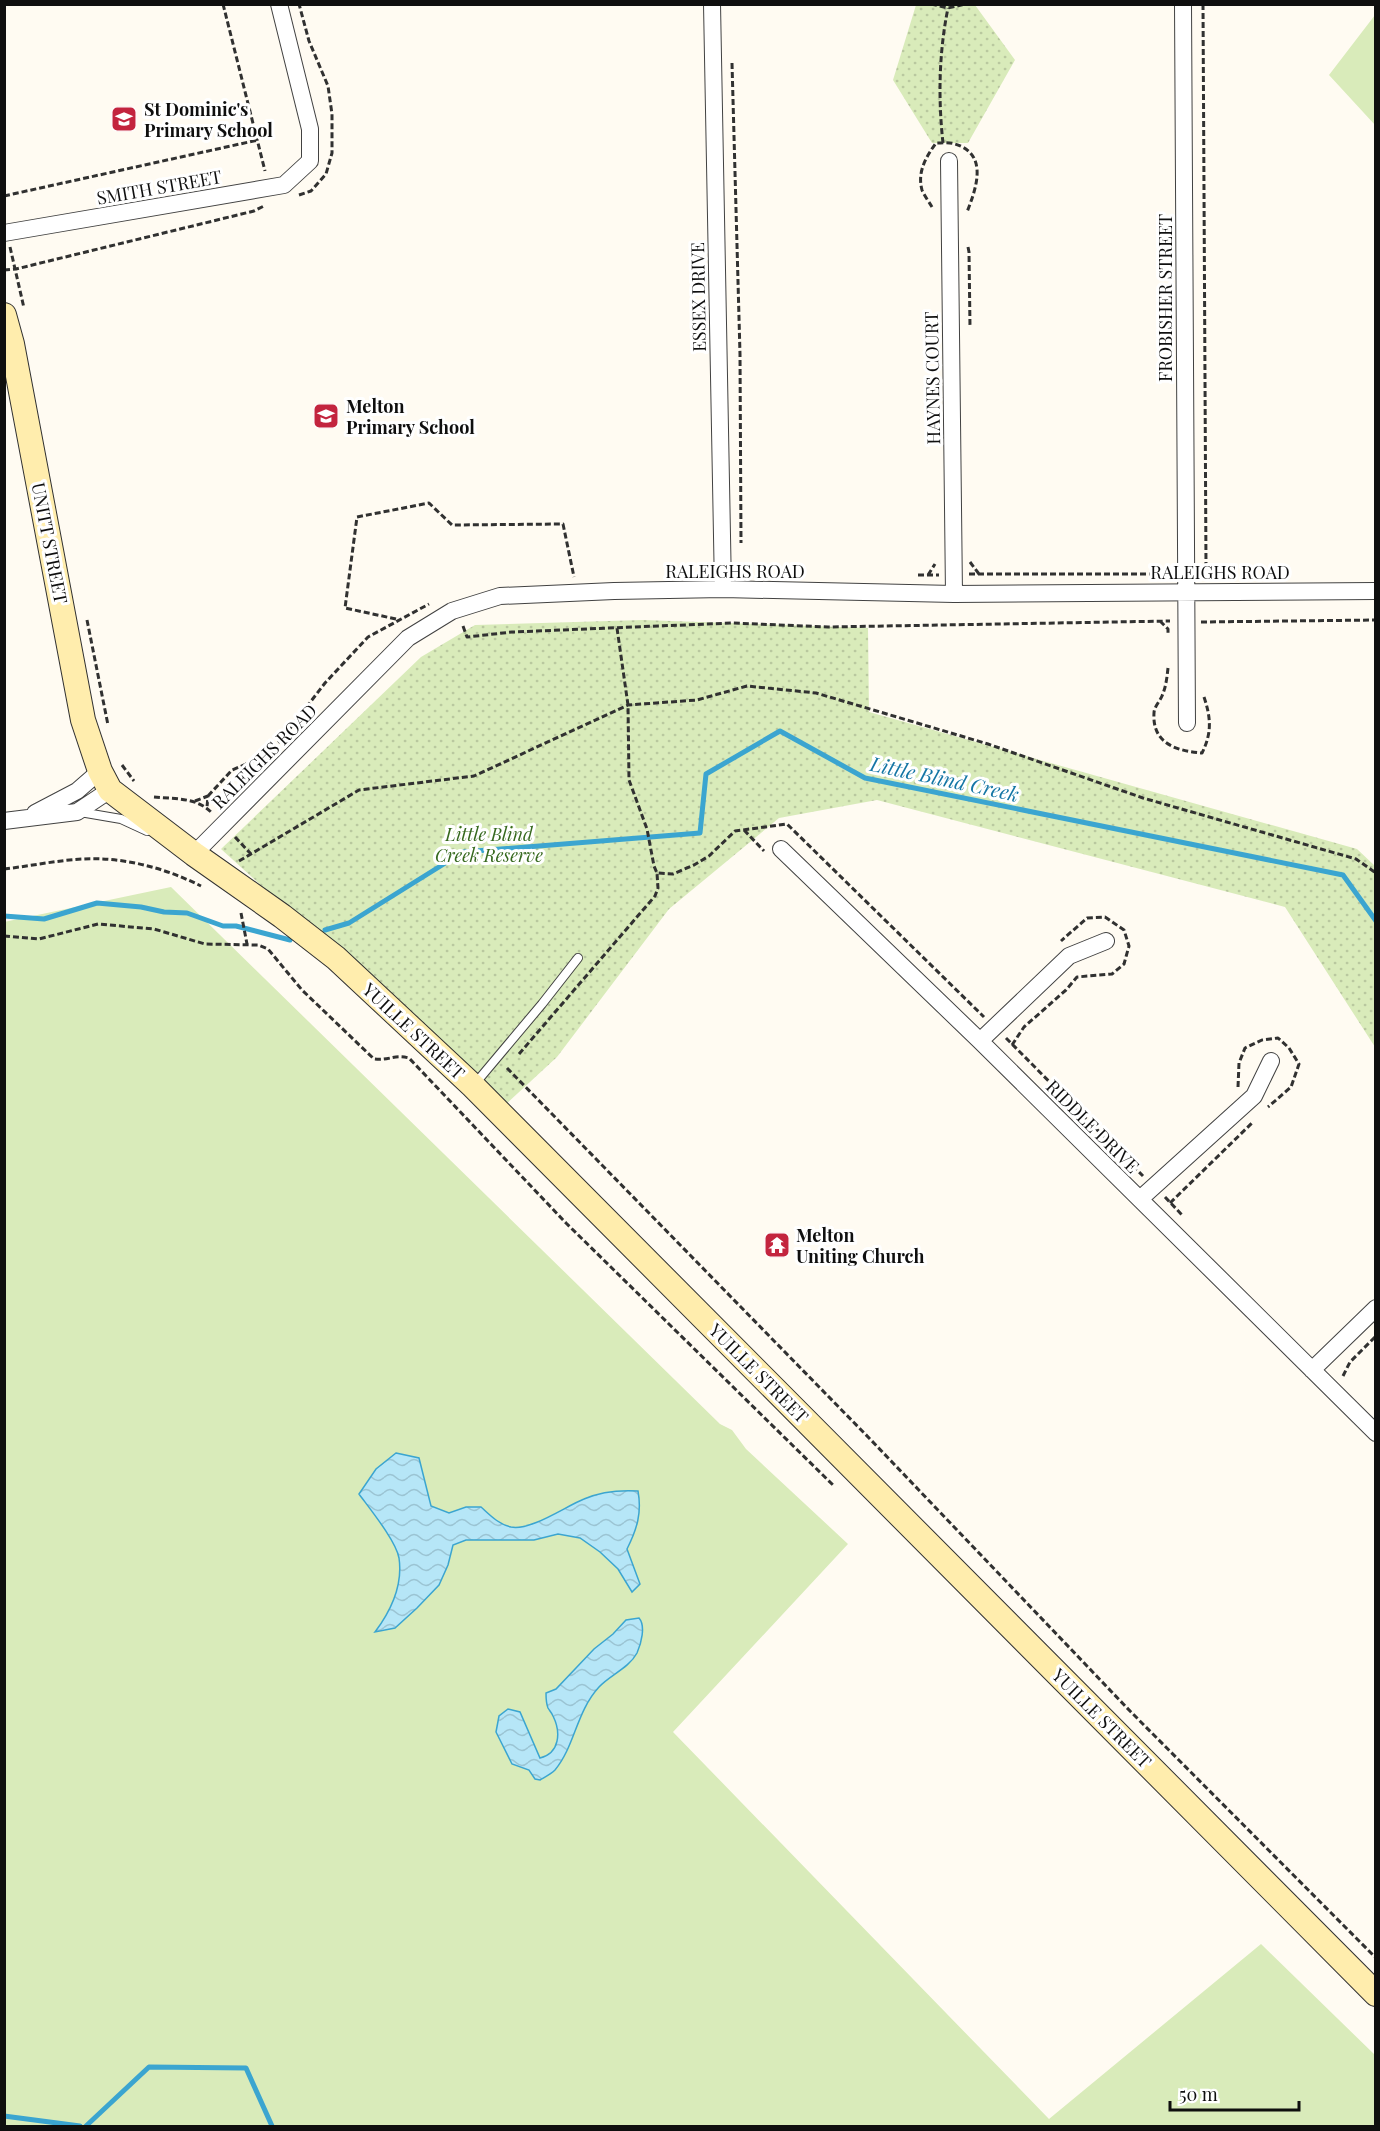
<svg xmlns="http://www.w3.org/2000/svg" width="1380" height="2131" viewBox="0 0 1380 2131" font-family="'Playfair Display',serif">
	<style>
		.grass { fill: #d9ebba }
		.park { fill: url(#park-dots) }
		.water { fill: url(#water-waves); stroke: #3ba5d0; stroke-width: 1.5 }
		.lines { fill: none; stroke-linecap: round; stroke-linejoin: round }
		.stream { stroke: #3ba5d0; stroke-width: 5 }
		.lane-casing { stroke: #424242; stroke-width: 10 }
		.street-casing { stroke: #424242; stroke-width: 18 }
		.secondary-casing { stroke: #313131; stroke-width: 26 }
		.path { stroke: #313131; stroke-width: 3; stroke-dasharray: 6 3; stroke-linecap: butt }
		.lane { stroke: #fff; stroke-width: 8 }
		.street { stroke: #fff; stroke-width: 16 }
		.secondary { stroke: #ffedad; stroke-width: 24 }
		.labels { text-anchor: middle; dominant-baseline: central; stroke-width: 6; stroke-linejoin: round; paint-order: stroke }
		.poi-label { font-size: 18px; font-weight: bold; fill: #0f0f0f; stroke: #fff; text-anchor: start }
		.street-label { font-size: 18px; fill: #0f0f0f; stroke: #fff }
		.park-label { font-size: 18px; font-style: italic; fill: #36691e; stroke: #fff }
		.water-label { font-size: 20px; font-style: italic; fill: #1576a5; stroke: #fff }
	</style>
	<defs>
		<pattern id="park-dots" width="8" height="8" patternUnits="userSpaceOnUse" patternTransform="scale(1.5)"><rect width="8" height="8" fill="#d9ebba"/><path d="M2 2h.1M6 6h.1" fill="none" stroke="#b9c89f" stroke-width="1.8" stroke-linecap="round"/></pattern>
		<pattern id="water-waves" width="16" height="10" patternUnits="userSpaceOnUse" patternTransform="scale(1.5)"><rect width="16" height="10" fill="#b6e6f7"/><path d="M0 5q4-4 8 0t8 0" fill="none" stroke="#9bc4d3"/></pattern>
	</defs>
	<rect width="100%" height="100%" fill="#fffbf2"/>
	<path class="grass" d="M1375,15V125L1329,75Z
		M171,887L720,1424L732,1430L746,1449L848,1544L673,1732L1049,2119L1261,1944L1375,2055V2126H5L4,922Z"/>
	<path class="park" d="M916,5H975L1015,60L968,143H932L893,80Z
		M643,620L868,628L869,712L1357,849L1375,866V1047L1285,907L877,800L779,818L669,909L557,1057L504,1106L221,849L421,657L475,625Z"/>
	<path class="water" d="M396,1453L419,1458L431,1506L449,1513L466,1507H481C490,1515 498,1524 511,1527C531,1531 566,1506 584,1499C600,1492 621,1490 638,1491C642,1513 637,1529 627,1549L640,1584L632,1592L618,1569L600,1552L580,1538L558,1534L534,1540H466L453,1545L448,1565L439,1585L417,1608L395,1628L375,1632C390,1612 403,1585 399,1558C396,1541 370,1509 359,1494L376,1469Z
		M639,1618C646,1626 641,1644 637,1653C629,1668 610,1675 599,1687C576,1712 575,1746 555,1770C551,1774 545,1777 540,1780L535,1779L529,1770L512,1764L496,1732L499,1716L508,1709L520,1712L540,1758C560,1753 561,1732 553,1716C552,1713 549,1710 548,1708C546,1703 546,1698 546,1693L556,1689L594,1649L613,1634L626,1620Z"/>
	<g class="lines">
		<path class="stream" d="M4,916L44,919L97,903L141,907L164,912L187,913L223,926H236L290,940
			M325,930L349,923L463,852L700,833L706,774L780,731L865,778L1343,875L1376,921
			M4,2116L80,2126
			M86,2126L149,2067L246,2068L272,2126"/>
		<g class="lane-casing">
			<path id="lane" d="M80,812L121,819L147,831
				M474,1085L542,1004L578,958"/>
		</g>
		<g class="street-casing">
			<path id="street" d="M712,4L723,589
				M1183,4L1187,723
				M949,161L954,594
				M4,233L284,185L310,161V129L279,4
				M35,813L77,791L100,771
				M4,821L77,812L110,790
				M781,849L980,1041L1376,1433
				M194,854L408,638L452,611L500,596L614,591L723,589L954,594L1376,591
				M980,1041L1069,956L1106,941
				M1140,1199L1254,1096L1271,1061
				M1312,1370L1376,1308"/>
		</g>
		<g class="secondary-casing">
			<path id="secondary" d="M4,315L12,344L83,720L100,771L110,790L194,854L282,916L336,958L473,1086L1376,1994"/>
		</g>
		<path class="path" d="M223,4L265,171
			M931,4L948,8L966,4
			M1203,4L1206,567L1213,574
			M732,63L740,354L741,543
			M943,143C938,98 939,52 948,8
			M299,195L311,191L326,174L332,153V114L328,86L309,41L299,4
			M4,196L258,140
			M932,207C929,202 924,195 922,190C917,172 926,157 936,143C942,143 949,142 955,144C989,154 976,189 967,212
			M10,247L24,308
			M968,247L969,252L970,327
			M4,270L16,269L254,211L264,206
			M970,562L979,574
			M969,574H1170
			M918,575H939
			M928,575L935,564
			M396,619L345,608L357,517L429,503L452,525L563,524L574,577
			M87,620L108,725
			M1160,621L1168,629V634
			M1201,622L1376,620
			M463,626L467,637L512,632L732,623L828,627L1170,621
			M617,628L628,705L629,780L647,829L654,866L657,873L673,874L694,865L709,856L735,831L787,824L984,1017
			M1168,668C1167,677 1166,687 1162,696C1160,701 1154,707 1154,713C1152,744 1177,751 1202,753C1212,733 1211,718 1204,697
			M122,765L134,781
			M208,796L232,770L263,757L281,740L325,683L368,637L429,604
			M154,797C174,799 197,797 212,813
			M195,801L208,796L207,807
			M744,830L764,851
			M235,837L251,854
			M239,861L359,790L474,776L628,705L697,700L747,686L816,693L988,744L1143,798L1356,859L1376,873
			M4,869C31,866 58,860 84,859C124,857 165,868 201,886
			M241,913L247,944
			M4,936L39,939L98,924L154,929L205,944L258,945L268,949L302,990L374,1059C389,1061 394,1054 409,1058L566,1223L834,1486
			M1006,1038L1143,1176
			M1012,1045L1024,1027L1066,990L1077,977L1112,974L1124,964L1129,946L1124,930L1105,917L1087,918L1061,941
			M519,1054L655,896L658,888L657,873
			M507,1068L871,1440L1130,1711L1376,1958
			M1238,1087L1239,1063L1245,1048L1262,1040L1278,1038L1289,1048L1299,1064L1291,1087L1268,1107
			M1165,1197L1183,1216
			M1170,1203L1253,1122
			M1343,1376L1350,1362L1376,1336"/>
		<use href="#lane" class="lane"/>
		<use href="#street" class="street"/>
		<use href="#secondary" class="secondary"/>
	</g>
	<defs>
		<g id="school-square" transform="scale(1.35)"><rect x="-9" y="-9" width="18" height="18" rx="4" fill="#c3243e" stroke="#fff"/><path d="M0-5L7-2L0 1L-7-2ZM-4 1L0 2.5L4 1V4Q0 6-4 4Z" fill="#fff"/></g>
		<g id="temple-square" transform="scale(1.35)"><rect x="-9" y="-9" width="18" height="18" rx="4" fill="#c3243e" stroke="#fff"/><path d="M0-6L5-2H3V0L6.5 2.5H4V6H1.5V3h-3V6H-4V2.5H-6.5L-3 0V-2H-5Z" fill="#fff"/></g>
	</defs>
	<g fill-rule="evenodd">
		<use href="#school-square" x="124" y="119"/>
		<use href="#school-square" x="326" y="416"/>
		<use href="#temple-square" x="777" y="1245"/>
	</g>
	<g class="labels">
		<g class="poi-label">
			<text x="144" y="109">St Dominic's<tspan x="144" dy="21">Primary School</tspan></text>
			<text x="346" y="406">Melton<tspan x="346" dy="21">Primary School</tspan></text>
			<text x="796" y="1235">Melton<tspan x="796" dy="21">Uniting Church</tspan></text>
		</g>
		<g class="street-label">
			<text transform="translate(159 187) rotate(-10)">SMITH STREET</text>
			<text transform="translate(698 297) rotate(-91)">ESSEX DRIVE</text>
			<text transform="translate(1165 298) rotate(-90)">FROBISHER STREET</text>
			<text transform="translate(932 378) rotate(-91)">HAYNES COURT</text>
			<text transform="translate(50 543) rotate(79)">UNITT STREET</text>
			<text x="735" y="571">RALEIGHS ROAD</text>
			<text x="1220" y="572">RALEIGHS ROAD</text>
			<text transform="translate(264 756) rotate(-45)">RALEIGHS ROAD</text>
			<text transform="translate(414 1031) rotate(43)">YUILLE STREET</text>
			<text transform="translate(1093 1126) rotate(45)">RIDDLE DRIVE</text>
			<text transform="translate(759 1373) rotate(45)">YUILLE STREET</text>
			<text transform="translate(1102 1718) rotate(45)">YUILLE STREET</text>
		</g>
		<g class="park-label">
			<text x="489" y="834">Little Blind<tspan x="489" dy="21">Creek Reserve</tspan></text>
		</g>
		<g class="water-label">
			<text transform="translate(945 778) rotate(12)">Little Blind Creek</text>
		</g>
	</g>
	<rect width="1380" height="2131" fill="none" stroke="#0f0f0f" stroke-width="12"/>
	<path d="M1170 2101v9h129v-9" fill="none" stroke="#0f0f0f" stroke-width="3"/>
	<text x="1179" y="2101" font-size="18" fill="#0f0f0f" stroke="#ffffff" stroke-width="4.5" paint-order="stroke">50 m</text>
</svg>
